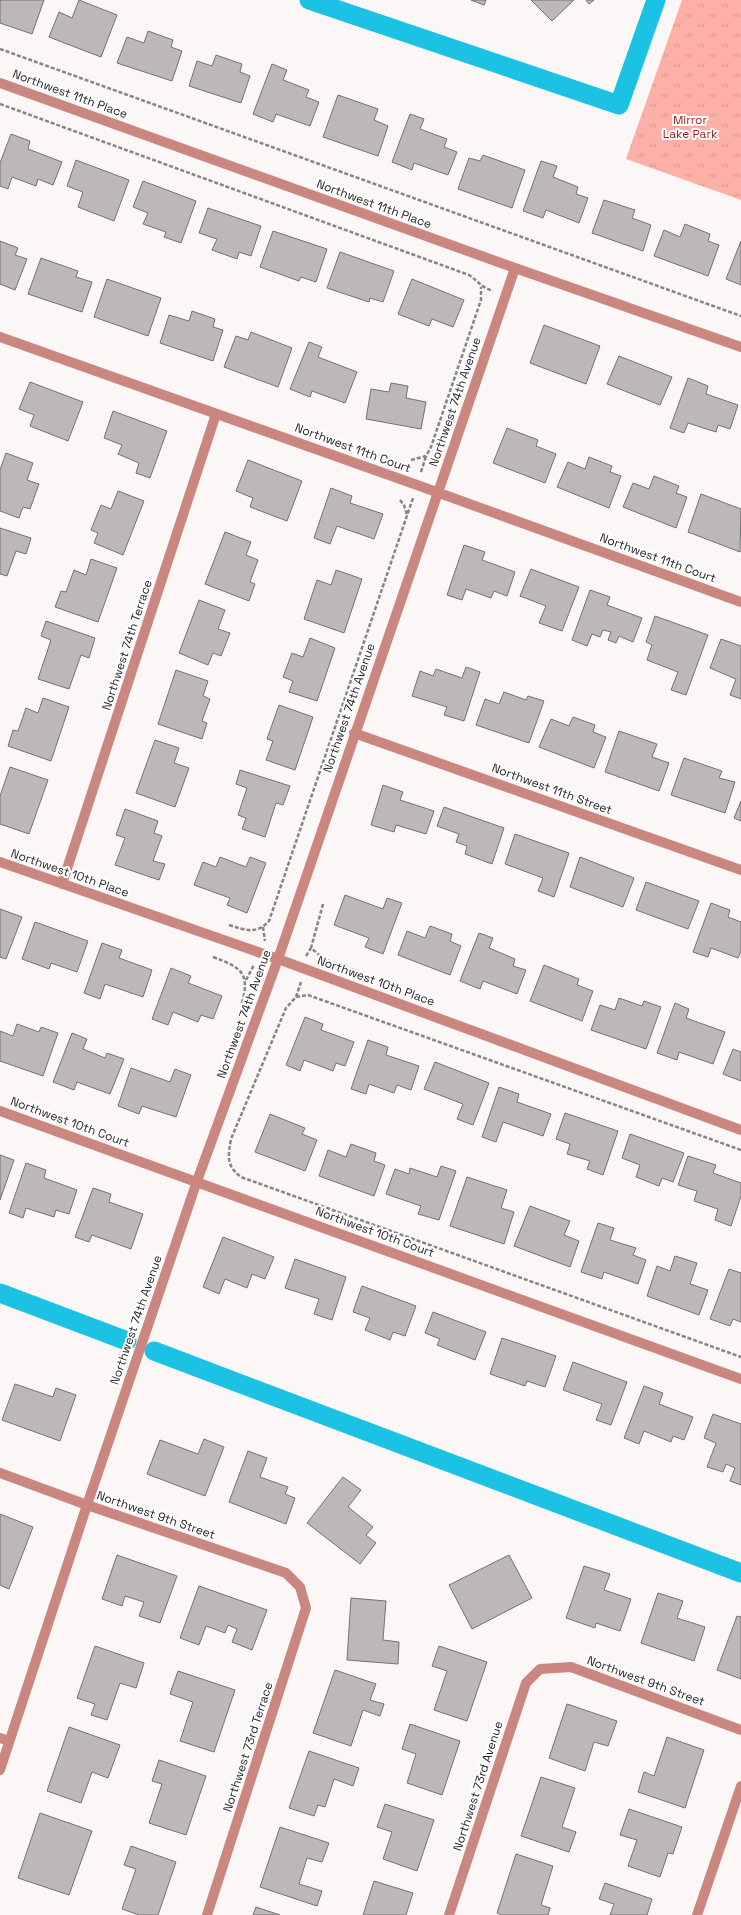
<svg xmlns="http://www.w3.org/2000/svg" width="741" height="1915" viewBox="0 0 741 1915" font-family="'Space Grotesk',sans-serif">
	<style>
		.park { fill: url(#park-tufts) }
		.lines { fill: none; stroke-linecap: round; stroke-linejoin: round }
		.canal { stroke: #1cc2e3; stroke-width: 19 }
		.building { fill: #bbb8b7; stroke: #747171 }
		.path { stroke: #878484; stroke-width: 2.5; stroke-dasharray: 4 2; stroke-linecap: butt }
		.minor { stroke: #ca867f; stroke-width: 10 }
		.labels { text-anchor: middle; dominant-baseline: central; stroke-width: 4; stroke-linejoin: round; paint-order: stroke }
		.street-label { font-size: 12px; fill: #272525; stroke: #fff }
		.park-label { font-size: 12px; fill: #991d1f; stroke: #fff }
	</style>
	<defs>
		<pattern id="park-tufts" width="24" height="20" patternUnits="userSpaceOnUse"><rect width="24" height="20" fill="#fdb0a7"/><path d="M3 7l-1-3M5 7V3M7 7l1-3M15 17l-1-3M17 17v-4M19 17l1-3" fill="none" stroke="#d99790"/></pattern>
	</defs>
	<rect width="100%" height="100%" fill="#fbf7f7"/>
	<path class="park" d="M682,0H741V200L626,159Z"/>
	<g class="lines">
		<path class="canal" d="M309,0L619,105L656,0
			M0,1293L127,1341
			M154,1351L741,1573"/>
	</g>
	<path class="building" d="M0,0H44L32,34L0,23Z
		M79,0L117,15L101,57L49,37L59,12L72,18Z
		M471,0H486L484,5Z
		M531,0H574L552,21Z
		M586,0H594L589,4Z
		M148,31L173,40L171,47L182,51L172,81L117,63L127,37L144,43Z
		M216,55L242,64L240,72L250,76L241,103L189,86L197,61L212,66Z
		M272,64L287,70L283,80L309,90L306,97L319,102L310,126L276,114L273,122L253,114Z
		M338,95L378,109L374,120L388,126L378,156L323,137Z
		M410,114L424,119L420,129L447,139L444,147L457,152L448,175L414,163L412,170L392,162Z
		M11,134L30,141L28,149L62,162L53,185L38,179L36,186L12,177L8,189L0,186V163Z
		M483,155L525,170L512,208L458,189L469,158L480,161Z
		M76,160L129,180L114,221L78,207L83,192L67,186Z
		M541,161L557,166L553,177L578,187L576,194L588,198L579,223L546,210L543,218L523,211Z
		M143,181L196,201L181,243L164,237L166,232L143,224L148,213L133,207Z
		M604,200L635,210L632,218L651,225L643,251L592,233Z
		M208,208L261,226L251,256L239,252L237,259L212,250L217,239L199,233Z
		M685,224L710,234L708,241L719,245L708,276L654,256L664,230L680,237Z
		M273,231L327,249L316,282L301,277L299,281L260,267Z
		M0,241L18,248L15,255L27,259L15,290L0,284Z
		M741,241V285L726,279Z
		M340,252L394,271L383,302L370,298L369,302L327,288Z
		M41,258L78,271L76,277L92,282L82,312L28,294Z
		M107,279L161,298L148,336L94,317Z
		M412,279L464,300L453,327L432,319L429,326L398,314Z
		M192,311L215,319L213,327L223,330L213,361L160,343L169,315L189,321Z
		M544,325L600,346L586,384L530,363Z
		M251,332L292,348L278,387L224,367L236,336L248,340Z
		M309,342L322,347L318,357L357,372L345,403L312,391L310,397L290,389Z
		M619,356L672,377L660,405L607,384Z
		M688,378L708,386L706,394L738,405L730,429L718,425L716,432L688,423L684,433L670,428Z
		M30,382L83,402L68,441L30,426L34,415L19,409Z
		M391,383L408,386L406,398L426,402L421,429L366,419L371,389L389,392Z
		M113,411L167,431L150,478L136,473L139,463L118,454L122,445L104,438Z
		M507,428L538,440L536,446L556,454L545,483L493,463Z
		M6,453L33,463L27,480L39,484L30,509L23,507L19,518L0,511V470Z
		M589,457L612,466L610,472L621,476L609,508L557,487L568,462L585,469Z
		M248,460L302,481L287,521L250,507L253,498L236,491Z
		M654,476L679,486L676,493L687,497L676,528L623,507L633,483L649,489Z
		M331,488L352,496L350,503L383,514L374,539L337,526L330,544L314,538Z
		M118,491L144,501L123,555L94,543L98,533L91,530L101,505L111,509Z
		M701,494L741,509L740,552L688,532Z
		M0,528L31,538L26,554L16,551L7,576L0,574Z
		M225,532L251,542L246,555L258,560L250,582L255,584L249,601L205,584Z
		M464,545L485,552L482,560L515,572L507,596L494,591L491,598L466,589L462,600L447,595Z
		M91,559L117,568L98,622L55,607L61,591L66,592L74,570L86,575Z
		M531,569L579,587L562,631L539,623L546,606L520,596Z
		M336,570L362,579L344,633L304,619L317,580L331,585Z
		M590,590L610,597L607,605L642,618L633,642L619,636L616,643L608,640L611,632L603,630L600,637L592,634L587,646L572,640Z
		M199,600L225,610L218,629L230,633L221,656L213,653L208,665L179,653Z
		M655,616L708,635L686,695L671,690L678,672L647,660L652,645L646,642Z
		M46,621L95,638L89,658L81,655L69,689L38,679L51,640L41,636Z
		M310,638L335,648L317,701L289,692L293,681L283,677L292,653L303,657Z
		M721,639L741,646V699L730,695L736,679L710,668Z
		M466,667L480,672L464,721L444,715L447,707L412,696L420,671L433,676L436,669L462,678Z
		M176,670L208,681L203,696L210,699L202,721L207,723L202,739L158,724Z
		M504,692L526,700L528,696L544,701L529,743L476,725L485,699L499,704Z
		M43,698L69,707L51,761L8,746L13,730L18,731L26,708L38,713Z
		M279,705L313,717L295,770L266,760L273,741L267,739Z
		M573,717L595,725L593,732L606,737L594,768L539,747L551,719L569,726Z
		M619,731L657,744L652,757L669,763L659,791L605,772Z
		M155,740L179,748L174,763L189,768L175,807L136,793Z
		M684,758L722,771L719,778L735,782L725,813L671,795Z
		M10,767L48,780L29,834L0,824V796Z
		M240,770L290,786L283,805L276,803L265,837L242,829L246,818L238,815L247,788L236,784Z
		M383,785L403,792L400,800L434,811L426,834L396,825L394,832L371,825Z
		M741,801V821L734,818Z
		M444,807L504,828L492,864L465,854L467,846L456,842L459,834L437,826Z
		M125,809L158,821L154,833L162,836L153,861L165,864L159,880L115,865L125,838L116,835Z
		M515,834L569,853L554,897L538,891L543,878L505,864Z
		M220,857L246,867L250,857L266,863L247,913L227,905L230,898L194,885L203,862L216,867Z
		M580,857L634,878L623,907L570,887Z
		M646,882L699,901L688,929L636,910Z
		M345,895L383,909L387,898L402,903L383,954L365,947L369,938L334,925Z
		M711,903L730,910L728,917L741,922V951L738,958L711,948L708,957L693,952Z
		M0,909L22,917L6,959L0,957Z
		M35,922L88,941L77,972L51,963L49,969L22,959Z
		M430,926L452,934L450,941L461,946L450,975L398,955L407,931L425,938Z
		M479,933L493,938L489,948L515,959L513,966L526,970L517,994L483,981L480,989L460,981Z
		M102,943L122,950L119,958L152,970L143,997L105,984L100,999L84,993Z
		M544,965L579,979L577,985L593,991L582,1021L530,1001Z
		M171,968L191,976L188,983L222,996L213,1019L201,1015L198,1022L173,1012L168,1025L152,1019Z
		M619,998L642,1006L644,1001L661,1007L646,1049L591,1030L600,1005L615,1010Z
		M675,1003L689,1009L686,1018L725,1032L713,1064L679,1052L677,1060L657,1053Z
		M305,1017L323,1024L321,1030L354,1042L345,1066L336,1063L333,1071L304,1060L300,1071L286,1065Z
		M17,1024L39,1032L41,1027L58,1033L43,1076L0,1061V1031L13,1036Z
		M72,1033L87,1039L83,1049L105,1058L107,1053L124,1059L110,1094L77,1082L74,1090L53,1082Z
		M368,1040L388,1047L386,1055L419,1066L411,1090L397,1085L394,1093L369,1084L366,1094L351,1089Z
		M733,1049L741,1052V1081L723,1074Z
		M435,1062L489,1083L473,1125L457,1119L463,1104L424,1089Z
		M131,1068L170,1082L175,1069L191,1075L176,1117L142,1106L139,1114L118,1106Z
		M499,1087L519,1094L517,1102L551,1114L543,1136L503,1122L496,1142L482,1137Z
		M565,1113L618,1131L603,1175L587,1169L590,1161L567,1154L570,1144L556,1139Z
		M270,1114L305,1128L302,1134L317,1140L305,1171L255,1152Z
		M630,1134L684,1153L673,1182L662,1178L659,1186L636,1177L640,1165L622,1158Z
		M351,1144L376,1153L374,1161L385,1165L374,1196L319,1176L328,1150L346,1157Z
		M0,1155L14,1160L0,1200Z
		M688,1156L716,1165L713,1173L741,1183V1196L731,1226L715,1220L718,1209L694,1201L697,1191L678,1185Z
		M26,1163L46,1170L44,1178L77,1190L69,1214L56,1210L54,1217L26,1208L23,1218L9,1213Z
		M441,1166L456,1171L439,1220L418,1214L421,1206L386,1194L395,1169L409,1174L410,1168L437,1177Z
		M467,1177L507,1190L501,1208L514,1212L504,1244L450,1226Z
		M93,1188L111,1194L109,1202L143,1214L131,1249L92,1235L89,1242L75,1237Z
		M530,1206L570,1221L564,1235L579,1241L570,1267L514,1246Z
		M598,1223L614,1228L610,1240L636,1248L633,1255L646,1260L638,1284L604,1272L602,1279L581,1272Z
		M223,1237L274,1257L265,1279L252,1274L247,1288L225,1279L219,1294L203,1287Z
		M675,1256L697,1263L690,1284L708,1290L699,1315L647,1296L657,1266L670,1271Z
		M295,1259L346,1277L332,1320L314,1314L319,1299L285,1288Z
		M729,1269L741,1273V1322L733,1319L730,1326L710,1319Z
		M362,1286L416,1306L405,1336L393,1332L390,1340L365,1330L370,1318L353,1312Z
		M433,1312L486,1332L475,1360L437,1345L440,1339L425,1333Z
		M502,1338L556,1356L545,1387L527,1381L525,1386L490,1374Z
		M573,1362L627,1382L611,1425L596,1420L602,1404L563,1390Z
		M15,1384L53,1397L56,1388L76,1395L60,1441L2,1420Z
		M644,1386L663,1393L659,1404L693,1417L684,1440L673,1436L671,1442L644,1431L639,1444L624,1438Z
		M713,1414L741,1424V1485L730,1481L735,1468L726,1464L723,1472L707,1467L716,1443L704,1438Z
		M204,1439L224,1447L205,1496L147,1474L160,1440L198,1454Z
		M248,1451L267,1458L260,1477L288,1487L285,1494L295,1498L286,1524L229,1502Z
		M343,1477L361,1490L348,1507L373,1527L366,1535L376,1543L360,1564L307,1523Z
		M0,1514L33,1527L9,1589L0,1585Z
		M117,1555L177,1576L160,1623L139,1616L144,1602L125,1596L122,1606L102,1599Z
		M509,1555L532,1598L472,1629L449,1585Z
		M584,1566L610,1574L604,1590L631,1599L620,1631L596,1623L595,1628L566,1618Z
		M199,1586L267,1610L252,1650L232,1642L237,1629L228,1625L225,1633L206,1626L199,1645L180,1638Z
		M658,1593L683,1601L677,1618L705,1627L694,1661L641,1643Z
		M351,1598L386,1601L383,1640L399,1642L398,1664L347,1660Z
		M737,1616L741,1617V1679L717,1670Z
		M95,1646L144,1663L136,1688L120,1683L107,1720L91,1715L95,1704L77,1698Z
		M439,1646L487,1662L467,1721L434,1710L447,1671L432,1666Z
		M335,1670L376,1684L370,1700L384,1704L380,1716L363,1710L351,1746L313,1733Z
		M178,1671L235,1690L214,1752L180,1741L193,1702L170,1694Z
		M567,1704L617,1721L608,1746L594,1742L585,1771L549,1758Z
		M410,1724L460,1741L442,1795L407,1783L416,1754L402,1749Z
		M69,1727L120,1745L108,1778L92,1772L81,1803L47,1791Z
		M667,1737L704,1750L685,1808L638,1792L644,1772L654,1776Z
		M309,1751L359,1768L353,1786L334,1779L325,1807L318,1805L314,1816L289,1808Z
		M159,1760L206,1776L186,1835L149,1823L162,1784L152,1781Z
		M541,1777L575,1788L562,1827L576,1832L569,1852L521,1836Z
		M385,1804L434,1820L417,1871L383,1859L392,1832L377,1827Z
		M629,1809L682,1827L673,1854L668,1853L660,1877L628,1866L637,1840L620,1835Z
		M40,1813L92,1831L69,1895L18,1878Z
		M280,1827L329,1843L322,1862L307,1858L299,1884L322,1891L317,1906L260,1887Z
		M131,1846L176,1862L158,1915H139L122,1909L136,1869L124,1865Z
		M516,1854L553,1866L541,1905L550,1908L548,1915H502L497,1913Z
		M374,1881L413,1893L406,1915H363Z
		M605,1883L652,1899L647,1915H610L614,1904L599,1899Z
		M256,1907L280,1915H253Z"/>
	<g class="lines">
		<path class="path" d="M0,49L741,316
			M0,104L469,275C479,282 481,287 493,291
			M411,460L426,456L431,447L481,300V287
			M421,472L426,456
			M400,500L404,505L407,515
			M323,904L311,948L324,959L356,971
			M229,925C245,930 256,935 269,921L413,498
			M263,927L265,941
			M306,956L311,948
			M213,957C242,968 251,973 241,1006
			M246,980L254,965
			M296,997L301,982
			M741,1150L308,995L296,997L286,1008L231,1139C228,1156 226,1166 241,1177L741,1357"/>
		<path class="minor" d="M0,83L515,268L741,347
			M0,337L417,485L741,602
			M354,733L741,870
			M0,862L278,959L741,1130
			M62,884L216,414
			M0,1111L741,1379
			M0,1473L87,1505L286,1573L300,1587L306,1608L207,1915
			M0,1738L9,1741
			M0,1770L87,1505L197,1181L278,959L515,268
			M449,1915L526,1683L540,1669L571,1667L741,1730
			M697,1915L741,1786"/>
	</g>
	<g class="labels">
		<g class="street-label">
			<text transform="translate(70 94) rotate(20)">Northwest 11th Place</text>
			<text transform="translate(374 204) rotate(20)">Northwest 11th Place</text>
			<text transform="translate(455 402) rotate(-71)">Northwest 74th Avenue</text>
			<text transform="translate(353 448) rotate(20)">Northwest 11th Court</text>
			<text transform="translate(658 558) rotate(20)">Northwest 11th Court</text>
			<text transform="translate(127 645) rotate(-72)">Northwest 74th Terrace</text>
			<text transform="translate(349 708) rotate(-71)">Northwest 74th Avenue</text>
			<text transform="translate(552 789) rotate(20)">Northwest 11th Street</text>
			<text transform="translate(70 873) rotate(19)">Northwest 10th Place</text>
			<text transform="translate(376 981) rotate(20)">Northwest 10th Place</text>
			<text transform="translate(244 1014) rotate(-70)">Northwest 74th Avenue</text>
			<text transform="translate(70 1122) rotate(20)">Northwest 10th Court</text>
			<text transform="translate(375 1232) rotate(20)">Northwest 10th Court</text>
			<text transform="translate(136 1320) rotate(-71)">Northwest 74th Avenue</text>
			<text transform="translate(156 1515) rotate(19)">Northwest 9th Street</text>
			<text transform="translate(646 1681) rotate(20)">Northwest 9th Street</text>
			<text transform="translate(248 1747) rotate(-72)">Northwest 73rd Terrace</text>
			<text transform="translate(478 1786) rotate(-72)">Northwest 73rd Avenue</text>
		</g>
		<g class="park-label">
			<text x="690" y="120">Mirror<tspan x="690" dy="14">Lake Park</tspan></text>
		</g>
	</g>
</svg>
